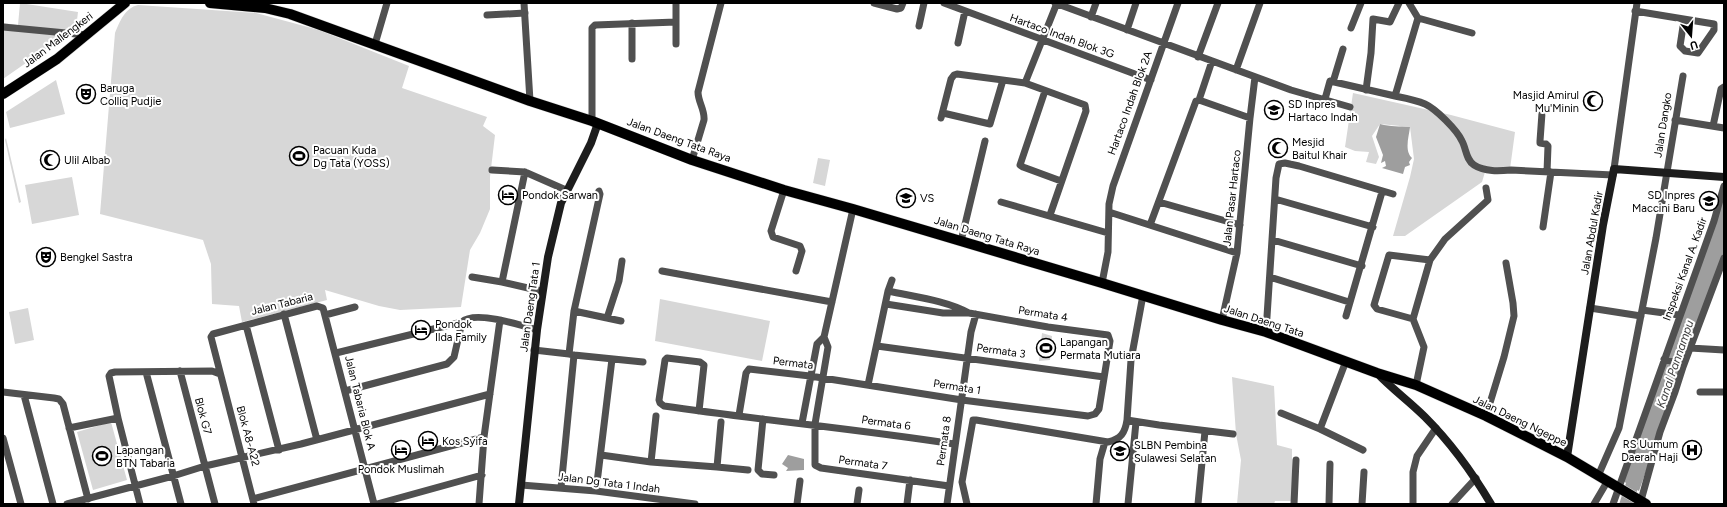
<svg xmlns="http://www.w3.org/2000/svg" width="1727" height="507" viewBox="0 0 1727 507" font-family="Figtree,sans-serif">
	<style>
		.green { fill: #d7d7d7 }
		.water { fill: #9e9e9e }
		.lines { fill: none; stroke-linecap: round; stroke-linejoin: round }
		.river { stroke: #9e9e9e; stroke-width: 13 }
		.primary-casing { stroke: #dbdbdb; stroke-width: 11 }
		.street { stroke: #505050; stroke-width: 7 }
		.secondary { stroke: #1d1d1d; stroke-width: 8 }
		.primary { stroke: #000; stroke-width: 10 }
		.labels { text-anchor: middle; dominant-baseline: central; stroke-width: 4; stroke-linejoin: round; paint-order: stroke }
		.street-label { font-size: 11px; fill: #000; stroke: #fff }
		.poi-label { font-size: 11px; fill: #000; stroke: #fff; text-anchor: start }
		.water-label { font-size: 12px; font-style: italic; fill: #3f3f3f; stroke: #fff }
	</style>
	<rect width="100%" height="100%" fill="#fff"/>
	<path class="green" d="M20,3L78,12L76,28L3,79V23L18,25Z
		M138,5L256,13L319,30L409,66L402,88L487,117L483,126L495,135L490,177V209L480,233L470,250L461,307L400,310L379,306L325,290L327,300L242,322L239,306L212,304L211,264L203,240L100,214L115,33C120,21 125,8 138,5Z
		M56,80L65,114L10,128L6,112Z
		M1353,93L1451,115L1515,132L1510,169L1485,172L1482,182L1405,236H1393L1410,177L1414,159L1410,127L1380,124L1372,136L1379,157L1376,164L1366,162L1369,152L1355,151L1345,147Z
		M6,138L21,202L19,203L5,140Z
		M818,158L830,160L825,186L813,183Z
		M72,177L79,215L32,224L25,185Z
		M660,299L770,321L762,361L655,341Z
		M28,308L34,340L15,344L9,312Z
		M1042,333L1052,336L1050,360L1039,361Z
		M1232,377L1274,386L1277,445L1292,449V501H1275L1274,504H1237L1241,460L1236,434Z
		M111,422L127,480L93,490L77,432Z"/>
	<path class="water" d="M1380,124C1391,127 1399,126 1410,127C1409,136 1404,151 1412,158L1409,162L1410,165L1405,167L1403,174L1382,168L1386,166L1385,161L1381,163L1383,155L1376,137Z
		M1724,197V252L1683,364L1668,358Z
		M1666,361L1683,366L1639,491L1623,481Z
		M788,455L804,459V470L786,471L788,468L782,464Z"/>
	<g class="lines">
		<path class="river" d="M1626,504L1637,470"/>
		<g class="primary-casing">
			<path id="primary" d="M210,3L265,8L290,14L530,101L592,121L692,160L784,190L853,209L1102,283L1222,320L1266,332L1377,373L1416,385L1486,416L1567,457L1646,504
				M3,94L57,59L125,3"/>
		</g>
		<path class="street" d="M524,3L530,101
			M874,3L897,9L901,8L903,3
			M944,3L1151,80
			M1055,3L1291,90L1350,107
			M1635,11L1714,24V30L1698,53L1685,51L1680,46L1684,20
			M487,15L525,13
			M1091,17L1096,3
			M1418,18L1472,33
			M632,23V59
			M919,26L924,3
			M3,27L87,35
			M1351,28L1361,3
			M1127,30L1136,3
			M958,43L965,11
			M375,44L387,3
			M676,44V3
			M1198,57L1218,3
			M1236,70L1260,3
			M1333,82L1343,49
			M1025,83L1057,3
			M1366,90L1371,53L1373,19L1390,22L1399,3
			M1045,91L1020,165L1023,167L1061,181
			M1395,96C1405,98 1416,100 1425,104C1436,109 1457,130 1462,141C1466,148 1466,160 1474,165C1485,172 1499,171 1511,170L1613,175
			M1325,99L1330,81L1395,96L1418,18L1409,3
			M1199,100L1212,61
			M943,113L990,124L1003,80
			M941,118L951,79L954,75L957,74L1025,83L1085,105L1086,111L1050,215
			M1675,120L1724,128
			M592,121V28L595,25L676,22
			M1713,126L1721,89L1724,87
			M692,160L704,120C705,110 698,102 698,92L721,3
			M1614,169L1637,3
			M492,170L525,172L502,282
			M525,172L566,190
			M1547,172L1548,146L1546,144L1540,143V141L1542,113L1544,110H1547
			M784,190L771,231L773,237L800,246L802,251L796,271
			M1275,199L1373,227
			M1001,202L1108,233
			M1159,202L1240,225
			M1109,212L1237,253
			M1150,225L1196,101L1199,100L1250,118
			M1543,227L1551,172
			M1273,240L1362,266
			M961,241L985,141
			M662,271L832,302
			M472,277L502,282L541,291
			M1270,277L1349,302
			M1102,283L1108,252L1109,204L1113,186L1178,3
			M1143,295L1131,360L1127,420L1159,425L1233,434
			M886,304L943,313H969
			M1590,308L1641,316
			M1642,310L1679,315
			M574,311L621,321
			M284,314L317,440
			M325,315L355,307
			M1346,316L1382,192
			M607,318L619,281L622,261
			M1413,319L1377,309L1374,305L1389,255L1430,260
			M1222,320L1237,253L1250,118L1255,77
			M246,325L279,450
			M1266,332L1276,178L1279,164L1285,163L1299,166L1393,194
			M824,337L828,347L815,424V465L821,468L949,486
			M877,346L1104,377
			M1690,348L1724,350
			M534,350L569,354
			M336,353L462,322C474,310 521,325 537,330
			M574,355L643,362
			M1664,359L1683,365
			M1346,361L1320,429L1363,450
			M180,371L215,504
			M146,372L181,504
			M868,385L888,291L892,280
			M1416,385L1424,347L1413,319L1430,260L1445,239L1488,200L1486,188
			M345,391L447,364L454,357L462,322
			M3,392L54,398L59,399L63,404L88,499
			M1700,392H1724
			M24,395L53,504
			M699,411L704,365L700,362L667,358L665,360L659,400L660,403L664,406C760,420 857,429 954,444
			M1281,413L1320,429
			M739,415L746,373L749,369L810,376L962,400L1088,416L1095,414L1099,409L1110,341L1108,335L1048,327L969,313C945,300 915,297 888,291
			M1486,416L1504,357L1514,316L1513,303L1506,263
			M763,419L758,470L762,474L774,475
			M802,423L817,344L824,337L853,209
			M69,428L118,418
			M3,438L21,504
			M601,455L651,462L717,467L721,422
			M651,462L656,416
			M717,467L748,470
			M1598,476L1619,428L1656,238L1683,76
			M521,485L596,491L695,504
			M561,488L574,355L569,354L574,311L600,194L599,191
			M596,491L612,359
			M253,499L484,437
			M67,504L173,476L205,466L301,444L490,394
			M140,504L118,418L109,376L111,373L115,372L212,371L220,374
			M254,504L211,337L213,334L317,306L323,308L374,504
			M377,504L482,475
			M479,504L484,437L500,320
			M797,504L800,481
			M857,504L859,490
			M907,504L910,480
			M947,504L971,332L976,314
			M967,504L962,482L973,420H976L1108,442C1121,439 1125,433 1127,420
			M1096,504L1100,459L1105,442
			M1128,504L1136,422
			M1198,504L1205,431
			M1294,504L1296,460
			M1329,504L1330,464
			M1362,504L1364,472
			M1413,504V472L1417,456L1436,428
			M1452,504L1476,478
			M1594,504L1607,482
			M1613,504L1714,221L1724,186
			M1640,504L1660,432L1675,392L1683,367L1724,258"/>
		<path class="secondary" d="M1377,373C1392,389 1409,401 1425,417C1451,443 1472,472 1491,504
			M1567,457L1603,225L1614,169L1724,177
			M519,504L537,330L548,257L561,203L591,143L598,123"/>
		<use href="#primary" class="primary"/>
	</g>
	<defs>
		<g id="theatre-ring" transform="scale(1)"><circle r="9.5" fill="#fff" stroke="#000" stroke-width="1.5"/><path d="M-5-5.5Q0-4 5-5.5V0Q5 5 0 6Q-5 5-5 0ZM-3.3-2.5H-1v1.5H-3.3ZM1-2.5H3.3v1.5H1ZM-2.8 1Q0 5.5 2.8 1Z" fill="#000"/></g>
		<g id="mosque-ring" transform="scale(1)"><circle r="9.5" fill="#fff" stroke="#000" stroke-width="1.5"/><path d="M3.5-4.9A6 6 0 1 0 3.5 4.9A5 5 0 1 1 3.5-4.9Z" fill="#000"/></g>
		<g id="school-ring" transform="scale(1)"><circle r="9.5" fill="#fff" stroke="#000" stroke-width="1.5"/><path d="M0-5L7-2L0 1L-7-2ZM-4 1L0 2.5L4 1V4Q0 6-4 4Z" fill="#000"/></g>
		<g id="stadium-ring" transform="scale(1)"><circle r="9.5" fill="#fff" stroke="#000" stroke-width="1.5"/><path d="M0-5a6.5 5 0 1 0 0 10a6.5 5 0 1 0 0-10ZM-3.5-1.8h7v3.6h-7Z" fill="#000"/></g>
		<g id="hotel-ring" transform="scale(1)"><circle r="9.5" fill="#fff" stroke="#000" stroke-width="1.5"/><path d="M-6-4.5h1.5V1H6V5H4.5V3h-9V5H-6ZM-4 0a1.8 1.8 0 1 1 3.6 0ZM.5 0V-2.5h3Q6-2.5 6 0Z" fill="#000"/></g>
		<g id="hospital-ring" transform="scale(1)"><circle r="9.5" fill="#fff" stroke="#000" stroke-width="1.5"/><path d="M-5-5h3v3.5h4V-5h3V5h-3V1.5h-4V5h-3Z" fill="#000"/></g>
	</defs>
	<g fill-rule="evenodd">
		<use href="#theatre-ring" x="86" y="94"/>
		<use href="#mosque-ring" x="1593" y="101"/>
		<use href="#school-ring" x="1274" y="110"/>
		<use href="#mosque-ring" x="1278" y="148"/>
		<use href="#stadium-ring" x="299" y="156"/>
		<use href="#mosque-ring" x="50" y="160"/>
		<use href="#hotel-ring" x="508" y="195"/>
		<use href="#school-ring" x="906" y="198"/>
		<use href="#school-ring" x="1709" y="201"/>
		<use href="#theatre-ring" x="46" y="257"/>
		<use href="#hotel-ring" x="421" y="330"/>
		<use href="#stadium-ring" x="1046" y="348"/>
		<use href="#hotel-ring" x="428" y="441"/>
		<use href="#hotel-ring" x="401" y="450"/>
		<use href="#hospital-ring" x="1692" y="450"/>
		<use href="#school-ring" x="1120" y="451"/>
		<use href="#stadium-ring" x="102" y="456"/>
	</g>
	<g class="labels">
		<g class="street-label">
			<text transform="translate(1062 36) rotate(20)">Hartaco Indah Blok 3G</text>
			<text transform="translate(58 40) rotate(-37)">Jalan Mallengkeri</text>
			<text transform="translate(1130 103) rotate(-70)">Hartaco Indah Blok 2A</text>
			<text transform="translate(1663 125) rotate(-81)">Jalan Dangko</text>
			<text transform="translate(679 140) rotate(20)">Jalan Daeng Tata Raya</text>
			<text transform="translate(1232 198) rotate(-84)">Jalan Pasar Hartaco</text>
			<text transform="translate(1592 233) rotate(-80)">Jalan Abdul Kadir</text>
			<text transform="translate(987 236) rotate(17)">Jalan Daeng Tata Raya</text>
			<text transform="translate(1685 269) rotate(-70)">Inspeksi Kanal A. Kadir</text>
			<text transform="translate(282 304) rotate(-14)">Jalan Tabaria</text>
			<text transform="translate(530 307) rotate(-82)">Jalan Daeng Tata 1</text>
			<text transform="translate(1043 314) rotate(9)">Permata 4</text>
			<text transform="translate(1264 321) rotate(18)">Jalan Daeng Tata</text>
			<text transform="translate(1001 351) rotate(8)">Permata 3</text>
			<text transform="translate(793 363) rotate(7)">Permata</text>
			<text transform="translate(957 387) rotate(9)">Permata 1</text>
			<text transform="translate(360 403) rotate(76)">Jalan Tabaria Blok A</text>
			<text transform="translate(203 416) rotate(75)">Blok G7</text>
			<text transform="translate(1520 421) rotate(26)">Jalan Daeng Ngeppe</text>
			<text transform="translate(886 423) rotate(8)">Permata 6</text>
			<text transform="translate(248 436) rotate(75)">Blok A8-A22</text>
			<text transform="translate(944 441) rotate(-82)">Permata 8</text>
			<text transform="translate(863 463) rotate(8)">Permata 7</text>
			<text transform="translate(609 483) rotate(7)">Jalan Dg Tata 1 Indah</text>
		</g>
		<g class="poi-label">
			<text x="100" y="88">Baruga<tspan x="100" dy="13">Colliq Pudjie</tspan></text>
			<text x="1579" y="95" text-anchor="end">Masjid Amirul<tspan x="1579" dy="13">Mu'Minin</tspan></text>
			<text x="1288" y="104">SD Inpres<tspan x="1288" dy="13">Hartaco Indah</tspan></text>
			<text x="1292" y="142">Mesjid<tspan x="1292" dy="13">Baitul Khair</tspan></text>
			<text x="313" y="150">Pacuan Kuda<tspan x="313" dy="13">Dg Tata (YOSS)</tspan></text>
			<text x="64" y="160">Ulil Albab</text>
			<text x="522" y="195">Pondok Sarwan</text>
			<text x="1695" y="195" text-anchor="end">SD Inpres<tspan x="1695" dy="13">Maccini Baru</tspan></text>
			<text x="920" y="198">VS</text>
			<text x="60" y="257">Bengkel Sastra</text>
			<text x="435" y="324">Pondok<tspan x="435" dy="13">Ilda Family</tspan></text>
			<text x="1060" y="342">Lapangan<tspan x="1060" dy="13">Permata Mutiara</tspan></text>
			<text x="442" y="441">Kos Syifa</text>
			<text x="1678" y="444" text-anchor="end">RS Uumum<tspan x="1678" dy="13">Daerah Haji</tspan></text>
			<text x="1134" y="445">SLBN Pembina<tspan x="1134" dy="13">Sulawesi Selatan</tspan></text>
			<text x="116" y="450">Lapangan<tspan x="116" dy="13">BTN Tabaria</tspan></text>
			<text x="401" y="469" text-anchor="middle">Pondok Muslimah</text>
		</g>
		<g class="water-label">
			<text transform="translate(1675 364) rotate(-71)">Kanal Pannampu</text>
		</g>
	</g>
	<rect width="1727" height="507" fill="none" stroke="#000000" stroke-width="8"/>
	<g transform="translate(1691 36) rotate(163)" stroke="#ffffff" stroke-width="3" paint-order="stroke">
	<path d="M0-3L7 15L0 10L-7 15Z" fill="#000000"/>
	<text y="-6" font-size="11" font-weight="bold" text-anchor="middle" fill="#000000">U</text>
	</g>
</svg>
